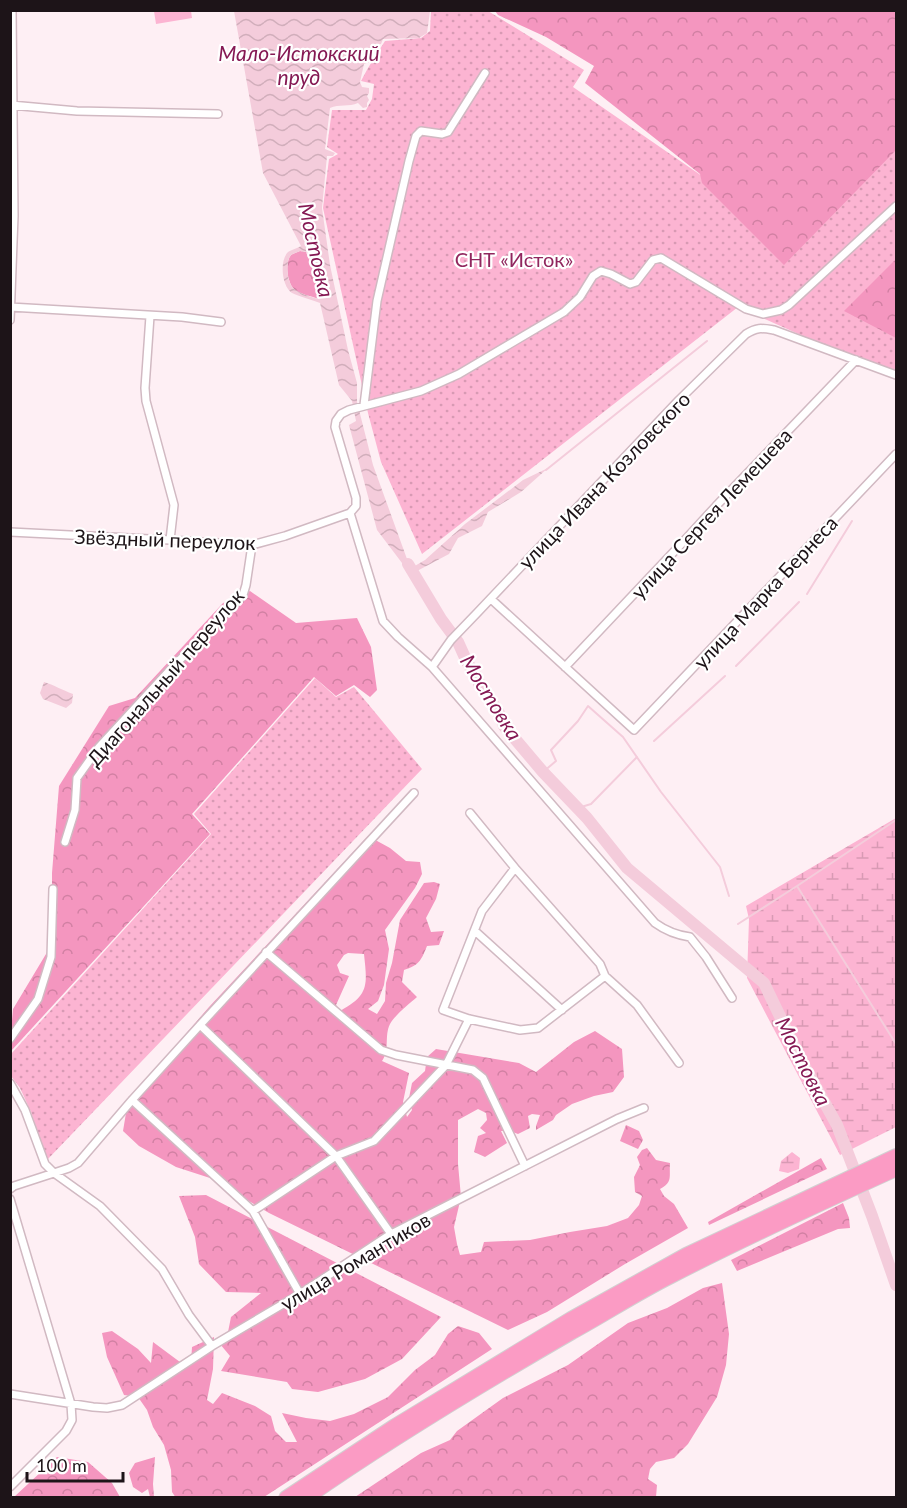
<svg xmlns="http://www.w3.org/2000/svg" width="907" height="1508" viewBox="0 0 907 1508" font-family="Lato,sans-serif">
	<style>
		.grass { fill: url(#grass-dots) }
		.forest { fill: url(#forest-crowns); fill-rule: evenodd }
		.wetland { fill: url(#wetland-marsh) }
		.park { fill: #fcb4d2 }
		.water { fill: url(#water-waves); fill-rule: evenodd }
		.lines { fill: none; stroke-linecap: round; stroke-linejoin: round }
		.stream { stroke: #f4ccdb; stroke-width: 2 }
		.river { stroke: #f4ccdb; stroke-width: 12 }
		.street-casing { stroke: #d1b9c2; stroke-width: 10 }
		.highway-casing { stroke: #d2d0d1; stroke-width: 16 }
		.street { stroke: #fff; stroke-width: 7 }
		.highway { stroke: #fb9bc4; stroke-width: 14 }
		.labels { text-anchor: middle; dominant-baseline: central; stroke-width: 4.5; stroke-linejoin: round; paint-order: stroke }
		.park-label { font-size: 20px; fill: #91265e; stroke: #fff }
		.street-label { font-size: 20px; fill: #1d1418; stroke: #fff }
		.water-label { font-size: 21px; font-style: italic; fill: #851954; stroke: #fff }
	</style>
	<defs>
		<pattern id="grass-dots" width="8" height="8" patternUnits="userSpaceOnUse" patternTransform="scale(1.5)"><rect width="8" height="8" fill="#fcb4d2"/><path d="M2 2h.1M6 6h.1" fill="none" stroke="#d89ab4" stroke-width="1.8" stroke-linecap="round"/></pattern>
		<pattern id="forest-crowns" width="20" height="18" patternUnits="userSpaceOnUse" patternTransform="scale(1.5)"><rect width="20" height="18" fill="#f496bf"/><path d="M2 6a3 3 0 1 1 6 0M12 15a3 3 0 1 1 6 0" fill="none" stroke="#d180a3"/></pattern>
		<pattern id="wetland-marsh" width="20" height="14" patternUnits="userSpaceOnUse" patternTransform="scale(1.5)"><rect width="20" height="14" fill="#fcb4d2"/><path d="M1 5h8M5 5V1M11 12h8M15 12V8" fill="none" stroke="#d89ab4"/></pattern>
		<pattern id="water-waves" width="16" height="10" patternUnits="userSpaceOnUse" patternTransform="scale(1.5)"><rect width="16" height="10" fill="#f4ccdb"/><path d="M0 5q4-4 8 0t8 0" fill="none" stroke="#d1aebb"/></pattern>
	</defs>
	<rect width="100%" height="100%" fill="#feeff4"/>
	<path class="grass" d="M431,11H488L584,70L573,87L702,176L896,97V372L830,348L738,307L422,554L381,462L368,413L323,208L329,159L338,154L327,147L332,110H366L372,99L374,84L361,81L368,68L385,41L421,38L430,31Z
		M315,678L336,697L354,687L422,769L47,1160L31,1112L20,1088L11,1076V1054L211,834L194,814Z"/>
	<path class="forest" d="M495,11H896V150L784,265L702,183L700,174L585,83L594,66L546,37L498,15Z
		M300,251L306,252C312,266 318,283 319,299C311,296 298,294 293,288C287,281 285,262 291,255C293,254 297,252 300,251Z
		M896,259V338L844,311Z
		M250,591L296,623L357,618L371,647L377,690L370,697L354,685L336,696L314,677L192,814L210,834L11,1051V1032L13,1009L52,944V873L59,786L109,706L135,698L223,603Z
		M368,836L390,848L406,861L420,862L422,874L415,888L385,930L389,949L384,985L378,1001L368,1009L377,1014L385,1001L386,983L392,963L400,920L424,883L434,882L440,884L436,899L426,918L431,932L444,931L439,945L427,946C421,961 419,965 404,970L402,982L417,997C409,1004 395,1015 390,1024C384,1036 390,1050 382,1061L409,1073L403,1102L407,1117L412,1110L409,1098L412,1083L425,1071L427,1057L436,1049L519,1063L536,1072L574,1042L595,1031L622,1049L624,1077L613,1092L594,1096L572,1104L556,1115L553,1120L536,1130V1126L540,1115L532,1114L528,1116L530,1128L518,1134L510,1131H501L507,1143L485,1157L474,1152L478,1136L486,1133L480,1128L487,1120L486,1113L478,1109L458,1120V1164L461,1197L454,1227L457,1244L460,1255L481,1252L484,1242L530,1240L570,1232L607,1226L628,1218L639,1205L642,1196L635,1192L634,1177L640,1165L637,1157L642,1150L647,1148L656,1160L670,1163C669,1177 673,1182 660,1189L664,1196L674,1204L688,1228L625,1264L547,1312L508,1330L269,1213L210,1178L176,1167L139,1146L123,1131L128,1101L135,1091L177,1044L209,1007ZM348,953L364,954C367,984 370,995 340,1011L336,1005L349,976L340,973L337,965L344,955Z
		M626,1125L639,1131L643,1140L638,1149L620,1141Z
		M821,1158L827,1169L709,1225L708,1222Z
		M206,1195L441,1317L402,1359L365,1379L318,1392L292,1389L287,1382L221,1371L230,1356L220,1344L228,1332L231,1317L261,1293L226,1292L199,1264L195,1237L179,1196Z
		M843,1203L849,1218L850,1228L838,1229L737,1271L731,1260Z
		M722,1283L729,1334L726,1365L717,1397L688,1444L674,1458L656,1462L650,1469L648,1479L657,1485L656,1497H355L421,1453L450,1440L457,1431L503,1398L568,1365L628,1323L667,1308L703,1288Z
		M458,1326L479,1333L492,1349L264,1497L176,1498L172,1492L171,1470L164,1445L153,1427L147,1410L138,1397L124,1395L107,1357L102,1333L112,1331L138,1349L151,1363L153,1342L184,1365L191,1363L192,1347L214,1337L213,1369L207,1400L213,1404L222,1393L255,1406L271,1416L275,1431L286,1442H297L282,1413L306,1418L330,1421L354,1414L388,1397L415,1370L435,1355L448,1334Z
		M57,1457L88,1462L112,1483L120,1497H14Z
		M155,1457L153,1484L154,1497H150L148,1489L142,1493L133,1487L129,1473L135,1463Z"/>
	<path class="wetland" d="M896,818V1127L840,1155L747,978L749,919L746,906Z
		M792,1152L800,1158L799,1169L788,1173L779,1171L781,1161Z"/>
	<path class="park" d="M154,11H191L192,18L156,24Z"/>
	<path class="water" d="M234,11H430L427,33L419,38L383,39L381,44L375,45V50L370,62L364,64L360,82L362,87L369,88V93L367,96L369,100L367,103V107L363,108L358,103C349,107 339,104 330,108L325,149L335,153L333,156H327L322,208L330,265L348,350L357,383V402L373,465L407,559L413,567L425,560L465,524L523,480L548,468L521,492L488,512L482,526L458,538L449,554L417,571L416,577L407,573L402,563L377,530L349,425L356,421L352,401L339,385L320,303C311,300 299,296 292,293C282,287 279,261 288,252C291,250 298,248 301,246L263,173ZM300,251L306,252C312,266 318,283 319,299C311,297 298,293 293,288C287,281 285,262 291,255C293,254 297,252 300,251Z
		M44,682C54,685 62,690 73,694L72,703L66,708L43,699L40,693Z"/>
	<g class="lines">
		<path class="stream" d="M546,470L707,341
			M807,594L852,521
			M736,666L799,602
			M654,741L725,676
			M543,772L556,761L551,750L578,721L588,706L623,737L661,792L720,867L729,896
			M578,808L591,804L637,757
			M797,886L896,820
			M738,924L797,886L896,1044"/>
		<path class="river" d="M408,564L441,619L458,642L467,662L477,677L480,686L498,711L504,726L543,772L587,818L627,868L764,983L801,1060L837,1125L872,1216L896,1285"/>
		<g class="street-casing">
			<path id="street" d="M11,105L77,111L218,114
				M10,307L182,317L221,322
				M150,316L145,388L146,401L174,505L170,540
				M10,320L14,216L12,10
				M364,405L377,301L409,161L416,136L421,131L442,134L448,132L485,73
				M350,513L356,506V498L335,427L336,421L341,414L349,410L421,391L459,374L564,312L580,297L593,276L601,271L611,274L630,284L636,282L653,260L661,258L746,309L763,314L781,310L789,305L896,206
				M350,513L383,621L398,637L432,667L655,923C666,931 676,935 690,937L706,957L732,998
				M10,532L170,540L252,545L285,536L350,513
				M491,599L634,730L896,454
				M432,667L451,640L477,613L679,400L746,334C757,327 761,328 774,330L896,375
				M565,667L684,541L716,506L856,360
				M470,813L515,868L600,964L605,976L637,1005L679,1063
				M65,842L75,810L77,778L99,747L168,672L243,595L246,585L252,545
				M515,868L482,911L443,1010L469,1019L520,1030L538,1028L605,976
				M475,931L562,1010
				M266,952L381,1050L396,1055L473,1070L483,1078L525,1166
				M200,1025L336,1156L391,1234
				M10,1039L38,999L51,957L53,889
				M10,1083L25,1110L45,1164L54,1173L69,1168L78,1163L132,1100L200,1025L414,793
				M132,1100L253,1211L300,1294
				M10,1189L14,1186L54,1173L100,1206L162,1269L189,1315L212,1346
				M10,1199L71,1404L72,1420L66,1431L10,1487
				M253,1211L336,1156L374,1141L446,1065L469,1019
				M10,1394L93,1407L107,1408L122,1405L212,1346L300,1294L391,1234L617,1119L644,1108"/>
		</g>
		<g class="highway-casing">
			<path id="highway" d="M286,1498L395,1426L571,1319L686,1255L896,1156
				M306,1498C392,1438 482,1384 572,1332C605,1314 637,1293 671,1276C745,1238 821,1203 896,1169"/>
		</g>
		<use href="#street" class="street"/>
		<use href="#highway" class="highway"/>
	</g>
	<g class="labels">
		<g class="park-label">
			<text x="514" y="259">СНТ «Исток»</text>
		</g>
		<g class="street-label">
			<text transform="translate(604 480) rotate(-46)">улица Ивана Козловского</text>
			<text transform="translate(711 513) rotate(-47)">улица Сергея Лемешева</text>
			<text transform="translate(165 539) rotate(2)">Звёздный переулок</text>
			<text transform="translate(765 592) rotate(-47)">улица Марка Бернеса</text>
			<text transform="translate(165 677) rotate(-49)">Диагональный переулок</text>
			<text transform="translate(355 1261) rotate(-31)">улица Романтиков</text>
		</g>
		<g class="water-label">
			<text x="299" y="52">Мало-Истокский<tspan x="299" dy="24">пруд</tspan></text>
			<text transform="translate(317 250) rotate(77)">Мостовка</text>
			<text transform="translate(492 697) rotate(58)">Мостовка</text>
			<text transform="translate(804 1061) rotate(63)">Мостовка</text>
		</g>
	</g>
	<rect width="907" height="1508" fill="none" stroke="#1d1418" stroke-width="24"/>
	<path d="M27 1472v9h96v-9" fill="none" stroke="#1d1418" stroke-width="3"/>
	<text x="36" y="1472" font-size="18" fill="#1d1418" stroke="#ffffff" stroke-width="4.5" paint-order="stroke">100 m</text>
</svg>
